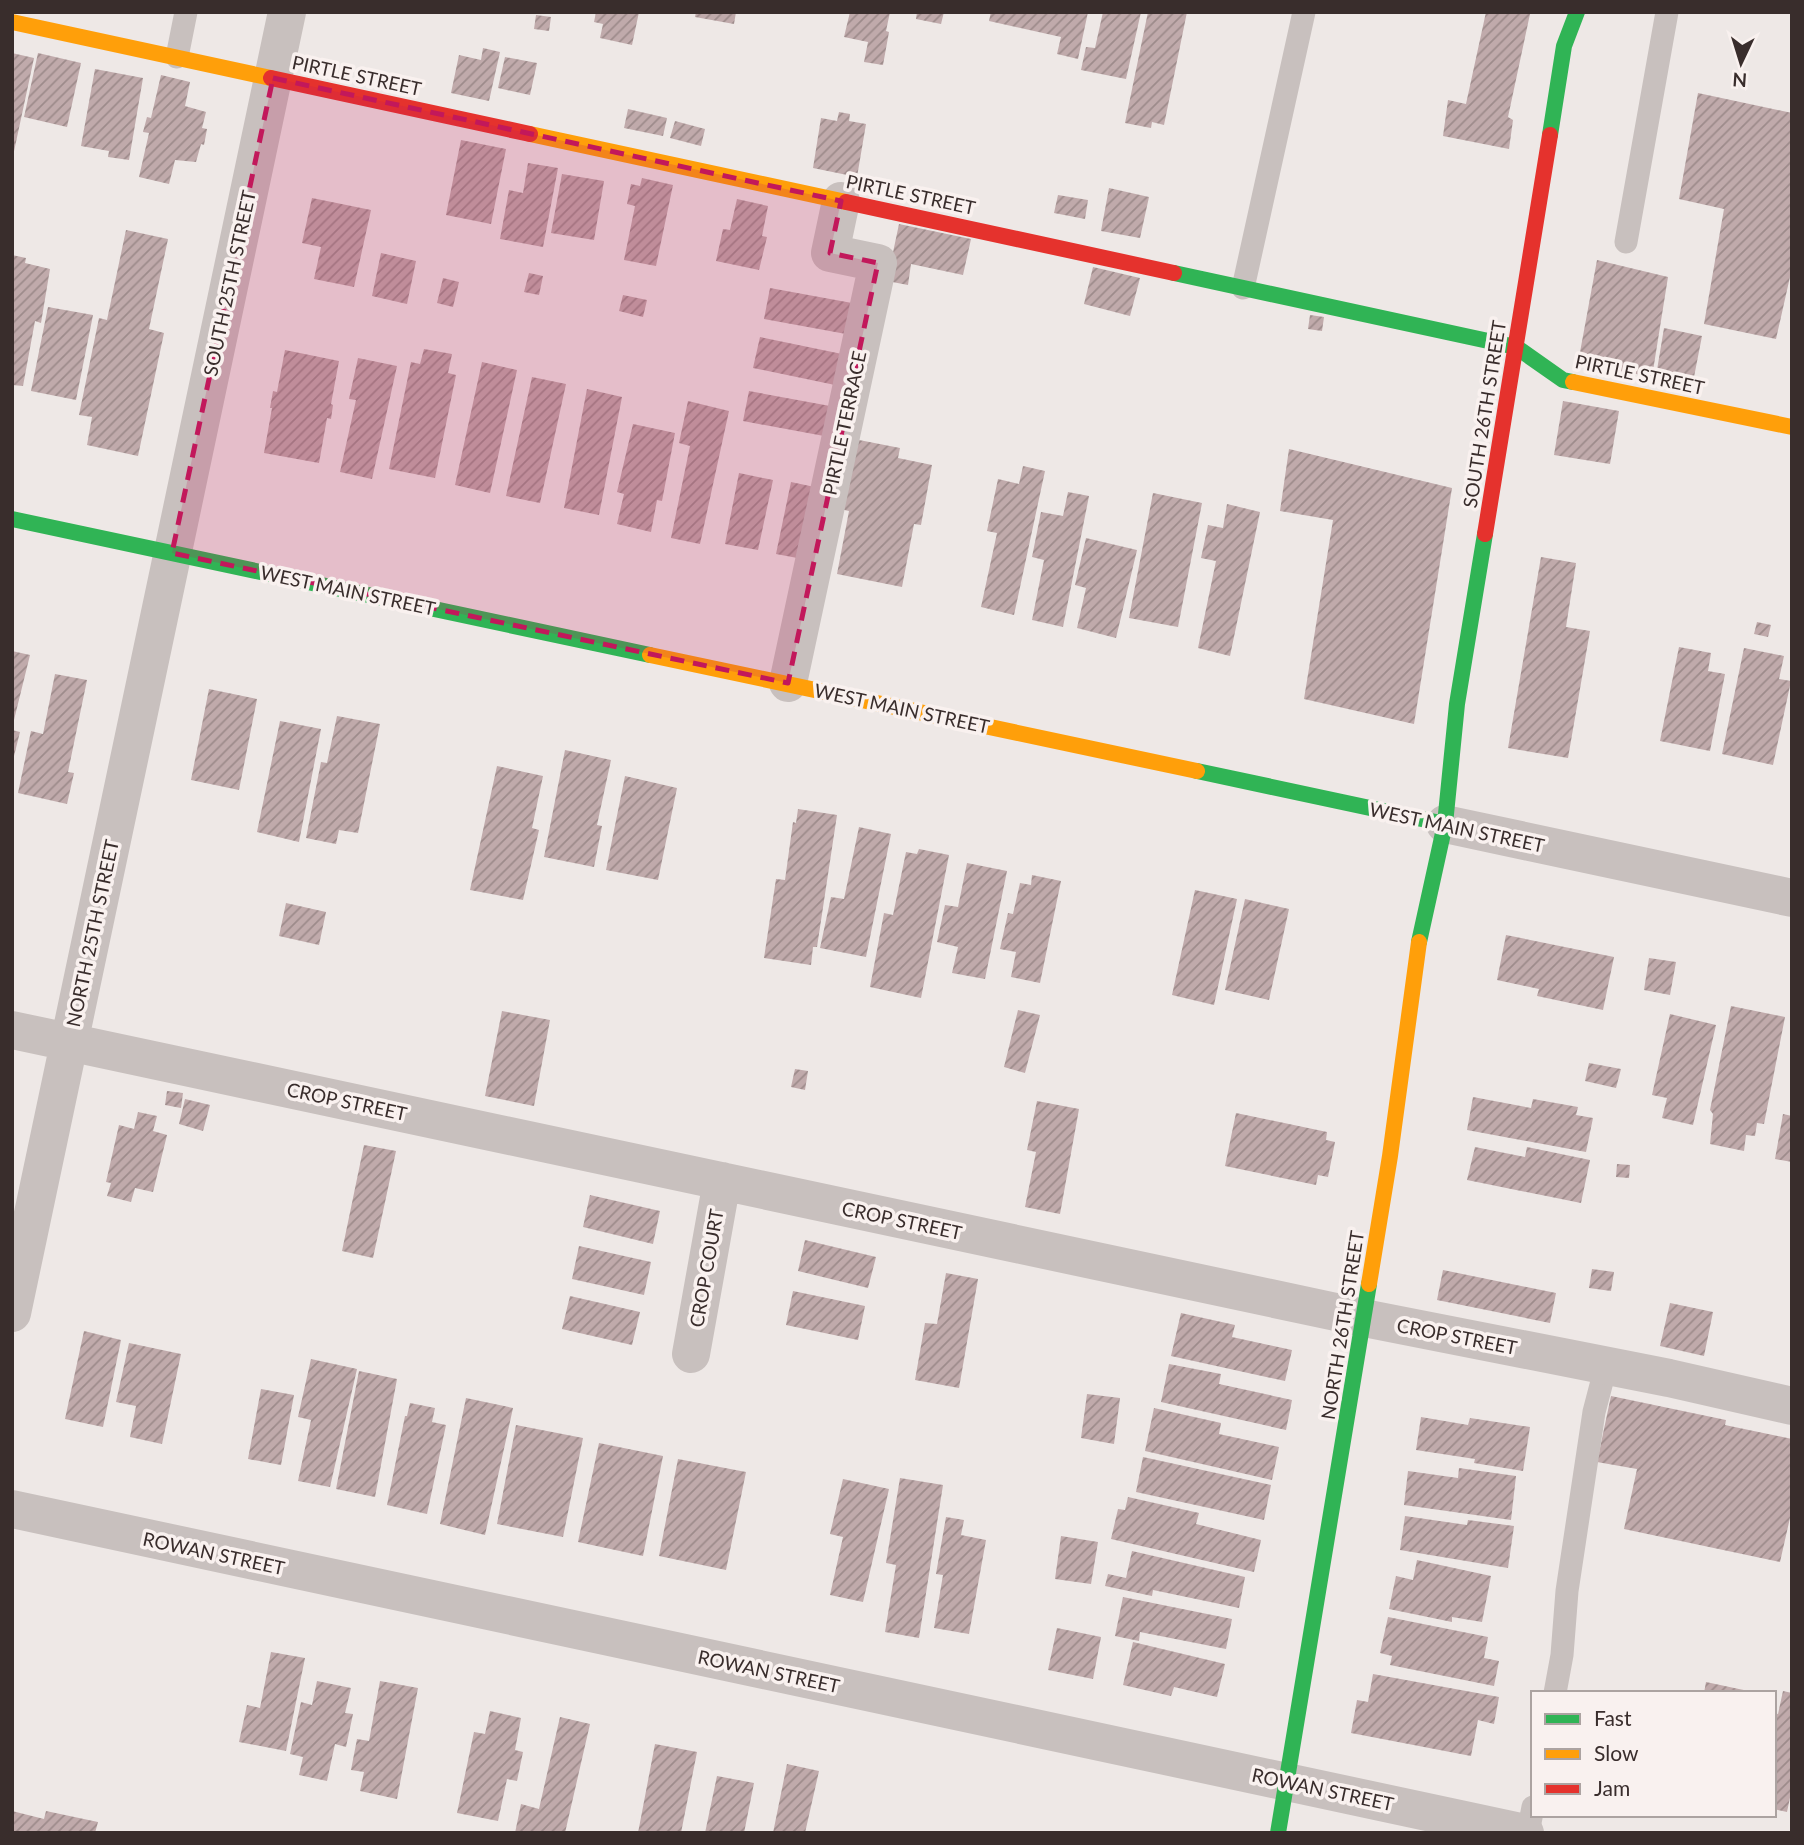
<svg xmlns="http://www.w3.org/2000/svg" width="1804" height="1845" viewBox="0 0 1804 1845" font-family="Lato,sans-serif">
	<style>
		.building { fill: url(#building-hatch) }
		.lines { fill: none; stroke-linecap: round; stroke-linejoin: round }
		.lane { stroke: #c8c0be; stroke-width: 23 }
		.street { stroke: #c8c0be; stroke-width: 38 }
		.fast { stroke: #30b455; stroke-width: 16 }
		.slow { stroke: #ff9f0a; stroke-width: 16 }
		.jam { stroke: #e5322d; stroke-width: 16 }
		.marked { fill: #c2185b; fill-opacity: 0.2; stroke: #c2185b; stroke-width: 5; stroke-dasharray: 14 9; stroke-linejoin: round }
		.labels { text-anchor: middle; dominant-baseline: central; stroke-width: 7; stroke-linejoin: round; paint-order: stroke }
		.street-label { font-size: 19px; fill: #392d2c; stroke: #f9f1ef }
	</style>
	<defs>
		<pattern id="building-hatch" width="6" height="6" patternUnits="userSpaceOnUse" patternTransform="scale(1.75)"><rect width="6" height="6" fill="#c0aaab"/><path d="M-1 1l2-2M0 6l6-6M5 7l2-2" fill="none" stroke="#9d8b8b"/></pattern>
	</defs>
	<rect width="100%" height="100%" fill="#eee8e6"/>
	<path class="building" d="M596,12H639L632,45L600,38L603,24L594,22Z
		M696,12H736L734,24L695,17Z
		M850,12H890L886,31L889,32L883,65L864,62L868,42L844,37Z
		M917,12H944L941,24L916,19Z
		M991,12H1088L1078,59L1057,54L1061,37L989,21Z
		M1103,12H1141L1126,79L1081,70L1086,47L1095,48Z
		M1148,12H1187L1164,125L1152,122L1151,128L1125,123Z
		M1486,12H1520L1530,14L1508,117L1513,120L1509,149L1443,136L1448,100L1466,104Z
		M536,15L551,17L549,31L534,29Z
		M483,48L500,52L489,101L451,93L459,55L481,60Z
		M12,53L34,58L13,156H12Z
		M38,53L81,63L67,127L24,117Z
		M505,57L537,63L530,95L498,88Z
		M95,69L143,78L129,160L108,157L109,151L81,146Z
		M161,75L190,82L185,106L206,112L202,128L207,129L204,145L201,144L196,162L175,160L169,184L139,177L149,133L143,132L147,117L151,118Z
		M1698,93L1792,113V268L1776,339L1704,324L1724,209L1679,199Z
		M628,109L667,118L663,136L624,128Z
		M839,112L850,114L849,121L866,124L857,177L813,168L821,118L837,121Z
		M675,121L705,129L701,146L670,138Z
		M461,140L506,149L491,224L446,215Z
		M528,163L558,168L543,247L500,239L509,190L523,193Z
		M562,174L604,181L594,240L551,233Z
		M642,178L673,185L656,266L624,260L635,206L627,204L631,184L640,186Z
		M1109,188L1149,197L1140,238L1101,231Z
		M1058,195L1088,200L1085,219L1054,213Z
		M312,198L371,210L354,287L314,279L321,247L302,243Z
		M737,199L768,206L762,236L767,237L759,270L716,261L723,229L730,230Z
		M899,224L971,239L963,275L911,264L908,285L887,281Z
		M126,230L168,239L149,329L164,333L138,456L87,445L92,417L79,415L99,318L107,320Z
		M381,253L416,261L407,304L372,296Z
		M12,255L26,258L25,263L50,269L41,323L35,321L23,386L12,385Z
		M1597,260L1668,277L1652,377L1578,363Z
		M1093,267L1140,278L1130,316L1084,304Z
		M529,273L543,276L539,295L524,292Z
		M443,278L459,282L453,307L437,303Z
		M770,288L852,303L846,334L764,319Z
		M623,295L647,300L643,317L619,311Z
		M48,307L93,315L76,400L31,391Z
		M1310,315L1324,317L1322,331L1308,329Z
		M1664,328L1702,336L1694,377L1657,370Z
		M760,337L842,354L835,385L753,368Z
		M424,349L452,354L448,373L456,375L435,478L389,469L411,362L420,364Z
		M285,350L339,361L331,404L333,405L331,419L327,418L319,463L264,453L272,408H270L273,391L277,392Z
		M358,358L397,366L372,479L340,472L356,400L349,399Z
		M482,362L517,370L490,493L455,485Z
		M532,377L566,384L540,503L506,496Z
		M587,389L622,397L599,515L564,508Z
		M749,391L830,406L824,436L743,421Z
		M688,401L729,411L700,544L671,538L690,446L679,443Z
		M1563,401L1619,411L1610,464L1554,455Z
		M633,424L675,433L662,501L657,500L651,532L617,524L624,494L617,492Z
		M854,439L900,448L898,458L932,465L921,525L914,524L902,587L837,574L849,511L840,509Z
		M1289,449L1452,488L1414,724L1304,699L1333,520L1280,511Z
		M1023,466L1045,471L1014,615L981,607L997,533L987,531L998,479L1019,484Z
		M739,473L773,480L758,550L725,544Z
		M791,482L824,489L808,560L776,554Z
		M1068,492L1089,496L1063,627L1032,620L1044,560L1032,557L1041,512L1063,516Z
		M1153,493L1202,503L1178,627L1129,618Z
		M1227,504L1260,512L1230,656L1198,648L1216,561L1201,558L1208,525L1223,528Z
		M1086,538L1137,550L1116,638L1077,628L1086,588L1075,585Z
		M1541,557L1576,563L1566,627L1590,631L1568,758L1508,748Z
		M1757,622L1771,625L1768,637L1754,634Z
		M1679,647L1711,653L1708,671L1725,674L1710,751L1660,741Z
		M1744,648L1784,656L1779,679L1791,681L1773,765L1722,754Z
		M12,651L30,655L13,724H12Z
		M55,674L87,680L68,772L74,773L67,804L18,793L31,731L43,734Z
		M209,689L257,699L239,790L191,780Z
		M337,716L380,724L358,833L339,830L336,844L306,838L321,762L327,763Z
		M280,721L321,729L299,842L257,832Z
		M12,730L20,732L13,760H12Z
		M565,750L611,760L597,825L602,826L594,867L544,857Z
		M497,766L543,776L532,828L539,830L523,900L470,890Z
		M625,776L677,788L658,880L606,870Z
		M798,809L837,815L817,947H813L811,965L764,958L776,879L785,880L793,822L796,823Z
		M859,827L891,834L866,957L820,948L831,897L844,899Z
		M919,849L949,855L921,998L870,987L884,913L893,915L906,852L917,854Z
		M967,863L1007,871L985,979L952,973L958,947L937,942L945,905L958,907Z
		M1032,875L1061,881L1040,983L1011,977L1016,952L1000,949L1008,913L1013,914L1020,883L1031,885Z
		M1195,890L1237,899L1214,1005L1172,995Z
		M1245,899L1289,909L1269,1000L1225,990Z
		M286,903L326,912L319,945L279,936Z
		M1506,935L1614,957L1603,1010L1537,996L1539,989L1497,980Z
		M1649,958L1676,962L1670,995L1644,990Z
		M1731,1006L1785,1017L1764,1124L1757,1123L1755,1136L1746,1135L1744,1151L1710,1144L1713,1114L1710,1110Z
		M1018,1010L1040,1015L1025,1073L1004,1067Z
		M502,1011L550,1020L534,1106L485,1096Z
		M1670,1014L1716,1025L1693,1125L1662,1118L1667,1098L1652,1095Z
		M1589,1063L1621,1069L1616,1088L1585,1081Z
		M795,1069L808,1071L805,1090L791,1087Z
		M167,1091L183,1093L181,1108L165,1105Z
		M1473,1097L1531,1108L1533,1099L1578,1107L1576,1115L1593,1118L1586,1152L1467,1130Z
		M185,1099L210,1105L203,1131L179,1124Z
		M1037,1101L1079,1109L1060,1214L1025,1207L1036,1152L1027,1150Z
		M138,1112L157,1116L153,1131L167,1135L153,1192L135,1188L131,1202L107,1196L111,1183L106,1182L119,1125L134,1129Z
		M1236,1113L1327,1132L1326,1140L1335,1142L1328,1177L1318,1175L1316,1185L1225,1166Z
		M1783,1114L1792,1116V1162L1775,1159Z
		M364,1145L396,1151L373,1258L342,1251Z
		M1475,1147L1525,1157L1527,1147L1590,1160L1581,1203L1467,1180Z
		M1617,1164L1630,1165L1629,1178L1616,1177Z
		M590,1195L660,1211L653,1244L583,1227Z
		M805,1240L876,1257L868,1288L798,1271Z
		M579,1246L651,1262L644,1295L572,1279Z
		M1592,1269L1614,1272L1611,1291L1589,1288Z
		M1443,1270L1556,1293L1550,1323L1437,1300Z
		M946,1273L978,1279L959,1388L915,1380L925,1323L937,1324Z
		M793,1291L865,1306L858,1340L786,1325Z
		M570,1296L640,1312L632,1345L562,1329Z
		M1670,1303L1713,1312L1704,1356L1660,1346Z
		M1181,1313L1235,1325L1232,1337L1292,1350L1285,1381L1171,1356Z
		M84,1331L121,1340L103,1427L65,1419Z
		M129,1343L181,1354L162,1444L130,1437L136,1406L116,1402Z
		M311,1359L357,1369L330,1487L298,1481L311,1420L298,1417Z
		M1169,1364L1221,1374L1219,1384L1292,1400L1286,1430L1161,1402Z
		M359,1371L397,1379L375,1497L336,1489Z
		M261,1389L294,1395L281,1465L248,1459Z
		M1087,1394L1120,1398L1114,1444L1081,1438Z
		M1611,1396L1726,1420L1725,1425L1792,1439V1509L1780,1562L1624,1529L1637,1469L1597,1462Z
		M466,1398L513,1408L485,1535L440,1524Z
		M410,1403L435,1408L432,1422L446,1425L427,1514L387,1505L405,1416H407Z
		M1154,1408L1221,1423L1219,1434L1279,1447L1272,1480L1145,1451Z
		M1421,1417L1468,1425L1470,1418L1530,1427L1523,1471L1474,1463L1475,1459L1416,1450Z
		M516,1425L583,1438L563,1537L497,1524Z
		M599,1443L663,1456L643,1556L578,1542Z
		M1143,1457L1271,1485L1264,1520L1136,1492Z
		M678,1459L746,1472L726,1570L659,1556Z
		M1459,1468L1516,1476L1511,1520L1404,1505L1408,1471L1458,1478Z
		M900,1478L943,1485L919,1638L885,1632L896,1565L886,1563Z
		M843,1479L889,1489L863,1602L830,1595L843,1537L830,1534Z
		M1128,1497L1199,1513L1196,1524L1261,1540L1254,1572L1111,1539L1118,1509L1125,1510Z
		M1405,1516L1467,1525L1468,1520L1514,1526L1508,1568L1400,1550Z
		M946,1517L964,1520L961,1535L986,1540L969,1634L934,1628L943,1575L936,1574Z
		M1061,1536L1098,1542L1091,1584L1055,1579Z
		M1132,1551L1245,1577L1239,1608L1153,1590L1152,1596L1105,1586L1108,1574L1126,1578Z
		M1417,1560L1491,1576L1482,1622L1452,1617V1622L1389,1609L1396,1576L1413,1580Z
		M1123,1597L1232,1619L1226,1649L1140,1632L1139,1641L1115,1636Z
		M1388,1617L1488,1637L1484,1658L1499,1661L1494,1686L1390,1665L1392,1656L1380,1653Z
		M1057,1628L1101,1637L1093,1679L1048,1670Z
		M1133,1642L1225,1664L1217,1697L1174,1687L1171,1696L1123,1685Z
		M271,1652L305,1658L286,1751L239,1742L247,1705L260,1708Z
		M1373,1674L1499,1697L1494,1724L1478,1720L1471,1756L1351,1733L1357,1700L1368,1702Z
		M317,1681L351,1688L345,1713L353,1714L346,1747L335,1744L327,1781L299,1775L303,1757L290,1754L301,1702L312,1705Z
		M380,1681L418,1688L397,1799L360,1791L364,1772L351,1770L357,1739L369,1741Z
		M1706,1682L1753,1692V1693H1704Z
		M1783,1691L1792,1693V1788L1787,1812L1774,1809V1713L1778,1714Z
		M490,1711L521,1718L515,1750L523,1752L517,1781L507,1779L498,1821L457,1813L474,1732L485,1734Z
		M560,1717L590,1724L565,1833H515L521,1804L539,1809Z
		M655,1744L697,1752L681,1833H638Z
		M787,1764L819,1771L805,1833H773Z
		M717,1776L754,1783L744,1833H705Z
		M12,1811L44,1819L46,1811L98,1822L95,1833H12Z"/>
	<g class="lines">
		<path class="lane" d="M177,57L186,12
			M1626,242L1667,12
			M1243,288L1304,12
			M1555,1693L1562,1655L1567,1591L1594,1412L1606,1366
			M1528,1833L1533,1807"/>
		<path class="street" d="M788,683L878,263L830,253L841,201
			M1445,824L1792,898
			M12,1030L1364,1318L1669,1378L1792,1406
			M12,1313L287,12
			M691,1354L722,1181
			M12,1509L1525,1833"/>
		<path class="fast" d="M1550,135L1564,46L1577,12
			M1174,273L1516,347L1563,380L1573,382
			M12,519L650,655
			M1197,771L1445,824
			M1419,942L1445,824L1457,704L1485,534
			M1278,1833L1369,1284"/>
		<path class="slow" d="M12,22L271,78
			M530,134L846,202
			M1573,382L1792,427
			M650,655L1197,771
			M1369,1284L1390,1156L1419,942"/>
		<path class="jam" d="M271,78L530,134
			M846,202L1174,273
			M1485,534L1550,135"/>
	</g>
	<path class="marked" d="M273,78L841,201L830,253L878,263L788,683L172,553Z"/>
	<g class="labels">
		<g class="street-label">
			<text transform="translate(357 75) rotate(12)">PIRTLE STREET</text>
			<text transform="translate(911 194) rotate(12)">PIRTLE STREET</text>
			<text transform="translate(229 283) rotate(-78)">SOUTH 25TH STREET</text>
			<text transform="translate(1640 374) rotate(12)">PIRTLE STREET</text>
			<text transform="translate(1484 414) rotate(-81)">SOUTH 26TH STREET</text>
			<text transform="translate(844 423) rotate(-78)">PIRTLE TERRACE</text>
			<text transform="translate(348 590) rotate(12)">WEST MAIN STREET</text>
			<text transform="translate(902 708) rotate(12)">WEST MAIN STREET</text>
			<text transform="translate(1457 827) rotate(12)">WEST MAIN STREET</text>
			<text transform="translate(92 933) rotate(-78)">NORTH 25TH STREET</text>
			<text transform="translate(347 1101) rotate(12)">CROP STREET</text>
			<text transform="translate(902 1220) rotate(12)">CROP STREET</text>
			<text transform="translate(706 1268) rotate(-80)">CROP COURT</text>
			<text transform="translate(1342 1325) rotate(-81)">NORTH 26TH STREET</text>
			<text transform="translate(1457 1336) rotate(11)">CROP STREET</text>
			<text transform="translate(214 1553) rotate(12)">ROWAN STREET</text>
			<text transform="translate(769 1671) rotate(12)">ROWAN STREET</text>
			<text transform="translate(1323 1789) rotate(12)">ROWAN STREET</text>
		</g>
	</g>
	<rect width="1804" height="1845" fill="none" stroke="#392d2c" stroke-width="28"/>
	<rect x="1531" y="1691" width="245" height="126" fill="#f9f1ef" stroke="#aca3a1" stroke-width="2"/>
	<rect x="1545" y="1714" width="35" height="10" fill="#30b455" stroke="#aca3a1" stroke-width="2"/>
	<text x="1594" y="1726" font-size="21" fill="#392d2c">Fast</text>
	<rect x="1545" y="1749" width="35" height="10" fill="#ff9f0a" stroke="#aca3a1" stroke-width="2"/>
	<text x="1594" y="1761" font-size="21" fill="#392d2c">Slow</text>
	<rect x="1545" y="1784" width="35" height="10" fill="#e5322d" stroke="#aca3a1" stroke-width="2"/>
	<text x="1594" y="1796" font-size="21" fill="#392d2c">Jam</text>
	<g transform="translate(1741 63) rotate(184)" stroke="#f9f1ef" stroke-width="5" paint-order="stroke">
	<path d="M0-5L12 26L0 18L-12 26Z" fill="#392d2c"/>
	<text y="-10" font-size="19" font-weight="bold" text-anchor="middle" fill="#392d2c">N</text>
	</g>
</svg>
